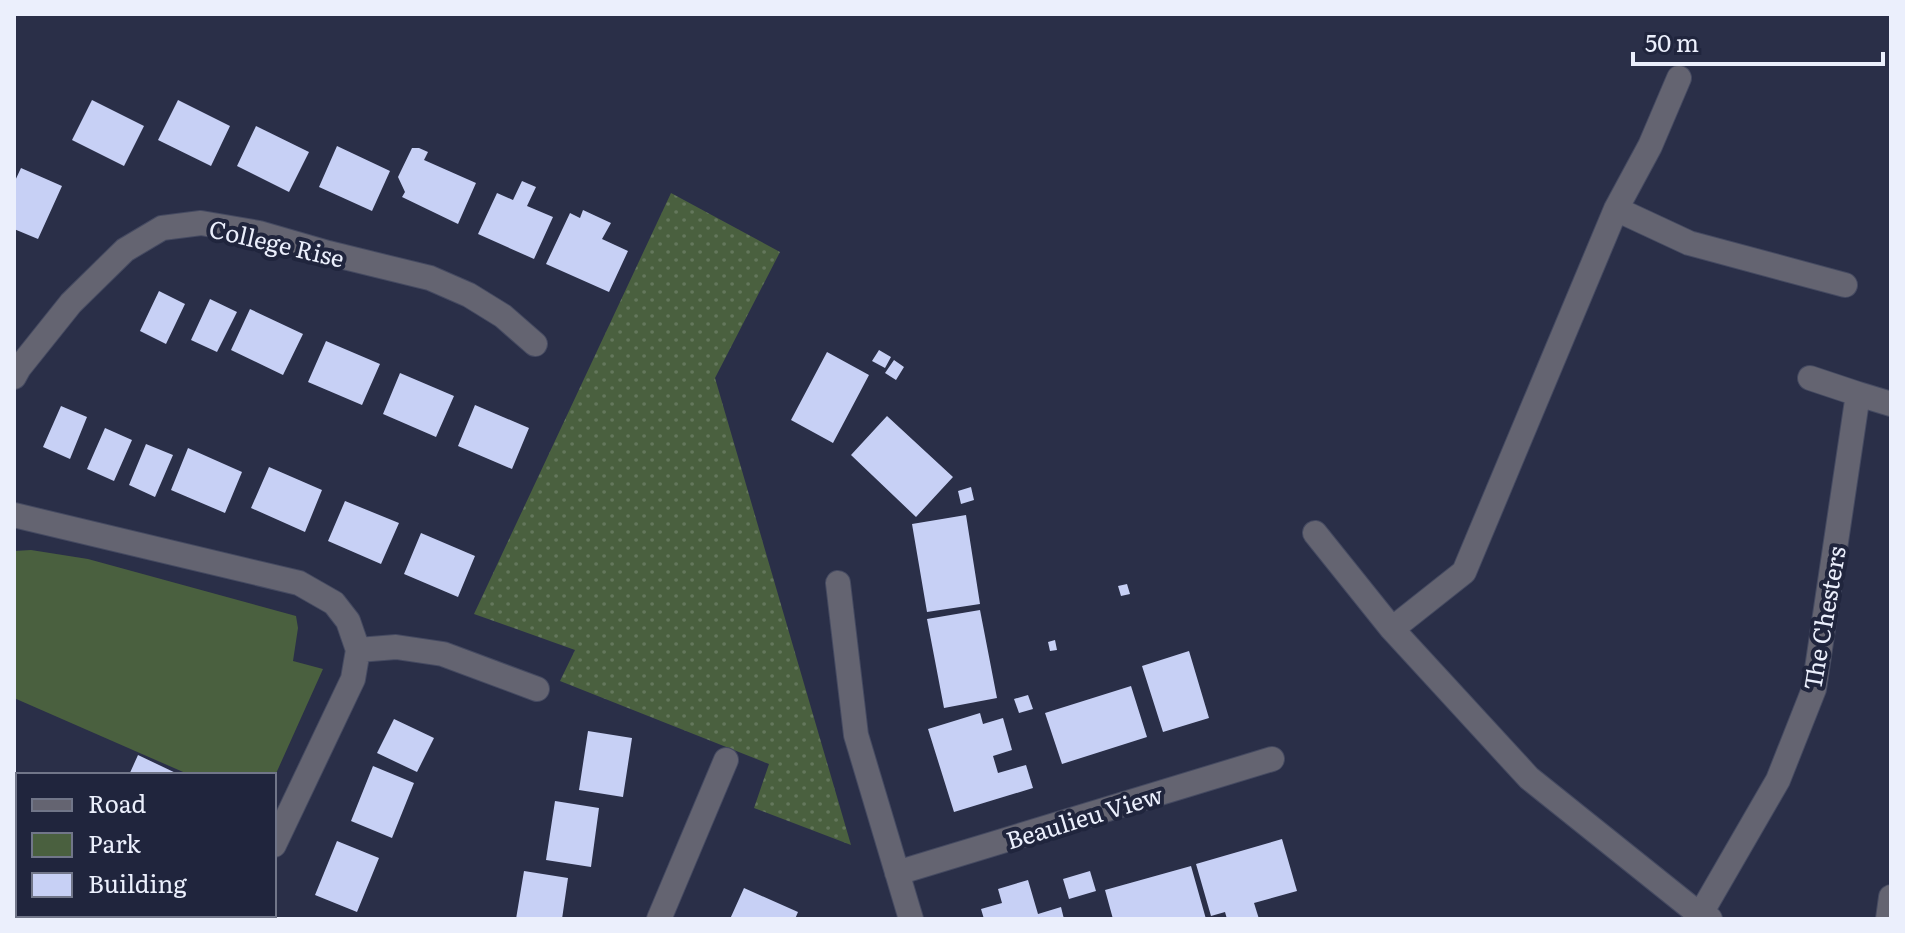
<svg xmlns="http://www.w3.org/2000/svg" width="1905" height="933" viewBox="0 0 1905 933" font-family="Literata,serif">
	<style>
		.grass { fill: url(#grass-dots) }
		.park { fill: #4a603f }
		.building { fill: #c7d0f5 }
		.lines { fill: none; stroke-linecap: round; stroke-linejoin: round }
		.minor-casing { stroke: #454a61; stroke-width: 26 }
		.minor { stroke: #646471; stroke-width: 24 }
		.labels { text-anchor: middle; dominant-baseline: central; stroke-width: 8; stroke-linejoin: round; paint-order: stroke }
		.street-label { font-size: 24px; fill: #ebeffc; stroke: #20253d }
	</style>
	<defs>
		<pattern id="grass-dots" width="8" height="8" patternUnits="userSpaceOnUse" patternTransform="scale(2)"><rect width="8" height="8" fill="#4a603f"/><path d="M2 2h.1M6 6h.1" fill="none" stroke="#64775c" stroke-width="1.8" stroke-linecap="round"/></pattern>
	</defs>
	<rect width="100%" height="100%" fill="#2a2f48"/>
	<path class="grass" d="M671,193L780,252L715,378L851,845L754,808L769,764L560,681L575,650L474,614Z"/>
	<path class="park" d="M31,550L88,559L296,616L298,628L293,661L323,669L274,778V775H190L14,698V551Z"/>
	<path class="building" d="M92,100L144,126L124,166L72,140Z
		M178,100L230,126L211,166L158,140Z
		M256,126L309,152L289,192L237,166Z
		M337,146L390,171L372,211L319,187Z
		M412,148H419L428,152L424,160L476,183L458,224L402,197L405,192L398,177Z
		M21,168L62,186L38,239L14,229V183Z
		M522,181L536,187L527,206L553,217L534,259L478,234L497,193L513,200Z
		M583,210L611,223L602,239L628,251L609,292L546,264L570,213L580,218Z
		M159,291L185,304L166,344L140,331Z
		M210,299L237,312L217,352L191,340Z
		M250,309L303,334L283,375L231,350Z
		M326,341L380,364L362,405L308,382Z
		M879,350L891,357L885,368L872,361Z
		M827,352L869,375L833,443L791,420Z
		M894,360L904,367L896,380L885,373Z
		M400,373L454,396L436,437L383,414Z
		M475,405L529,428L512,469L458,446Z
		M61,406L87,417L70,459L43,447Z
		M887,416L953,477L916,517L851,455Z
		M105,428L132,440L114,481L87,469Z
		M146,444L173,455L155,497L129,485Z
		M188,448L242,472L225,513L171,490Z
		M269,467L322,490L305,532L251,508Z
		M971,487L974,500L961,504L958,491Z
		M345,501L399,523L381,564L328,541Z
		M966,515L980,604L927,612L912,524Z
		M421,533L475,556L458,597L404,574Z
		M1127,584L1130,594L1121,596L1118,586Z
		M980,610L997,698L944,708L927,619Z
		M1055,640L1057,650L1050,651L1048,642Z
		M1189,651L1209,718L1163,732L1142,666Z
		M1131,686L1147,737L1062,764L1045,713Z
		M1028,695L1033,709L1019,713L1014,699Z
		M980,713L983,724L1003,718L1012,750L993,756L998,773L1026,765L1033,788L954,812L928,729Z
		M394,719L434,738L417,772L377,753Z
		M588,731L632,738L623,797L579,790Z
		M138,755L180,775H129Z
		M373,766L414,783L392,838L351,821Z
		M555,801L599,808L591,867L546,860Z
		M1282,839L1297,891L1254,903L1259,919H1227L1225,912L1211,916L1196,864Z
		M337,841L379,858L357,912L315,895Z
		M1191,866L1206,919H1113L1105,890Z
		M524,871L568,878L562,919H516Z
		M1090,871L1096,891L1069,899L1063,879Z
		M1028,880L1038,914L1061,907L1064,919H984L981,909L1002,903L998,889Z
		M744,888L798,912L795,919H730Z
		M93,915H136L134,919H102Z"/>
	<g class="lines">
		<g class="minor-casing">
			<path id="minor" d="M1616,209L1689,243L1845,285
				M14,377L19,368L71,303L125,250L162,228L201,223L259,233L328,253L430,278L469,295L503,316L535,344
				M1858,394L1891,404
				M14,515L299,583L334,603L348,621L358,650L353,679L274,845
				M1315,533L1392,629L1529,778L1700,915
				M838,583L856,735L911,919
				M1392,629L1464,572L1616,209L1650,146L1679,78
				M358,650L396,647L443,654L537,689
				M897,873L1272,759
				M240,919L241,915
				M659,919L726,760
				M1710,919L1700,915L1778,780L1814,689L1858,394L1810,378
				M1888,919L1891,897"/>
		</g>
		<use href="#minor" class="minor"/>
	</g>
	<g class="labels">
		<g class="street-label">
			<text transform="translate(277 242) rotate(13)">College Rise</text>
			<text transform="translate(1823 618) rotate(-80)">The Chesters</text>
			<text transform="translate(1084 816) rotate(-17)">Beaulieu View</text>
		</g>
	</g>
	<rect width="1905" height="933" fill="none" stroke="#ebeffc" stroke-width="32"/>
	<rect x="16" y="773" width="260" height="144" fill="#20253d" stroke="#717689" stroke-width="2"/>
	<rect x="32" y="799" width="40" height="12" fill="#646471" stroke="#717689" stroke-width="2"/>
	<text x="88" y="813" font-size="24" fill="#ebeffc">Road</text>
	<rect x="32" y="833" width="40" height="24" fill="#4a603f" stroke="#717689" stroke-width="2"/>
	<text x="88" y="853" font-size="24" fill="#ebeffc">Park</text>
	<rect x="32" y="873" width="40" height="24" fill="#c7d0f5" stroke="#717689" stroke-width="2"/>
	<text x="88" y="893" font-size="24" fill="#ebeffc">Building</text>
	<path d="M1633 52v12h250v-12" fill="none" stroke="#ebeffc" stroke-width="4"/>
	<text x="1645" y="52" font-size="24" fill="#ebeffc" stroke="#20253d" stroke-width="6" paint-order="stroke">50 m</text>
</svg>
